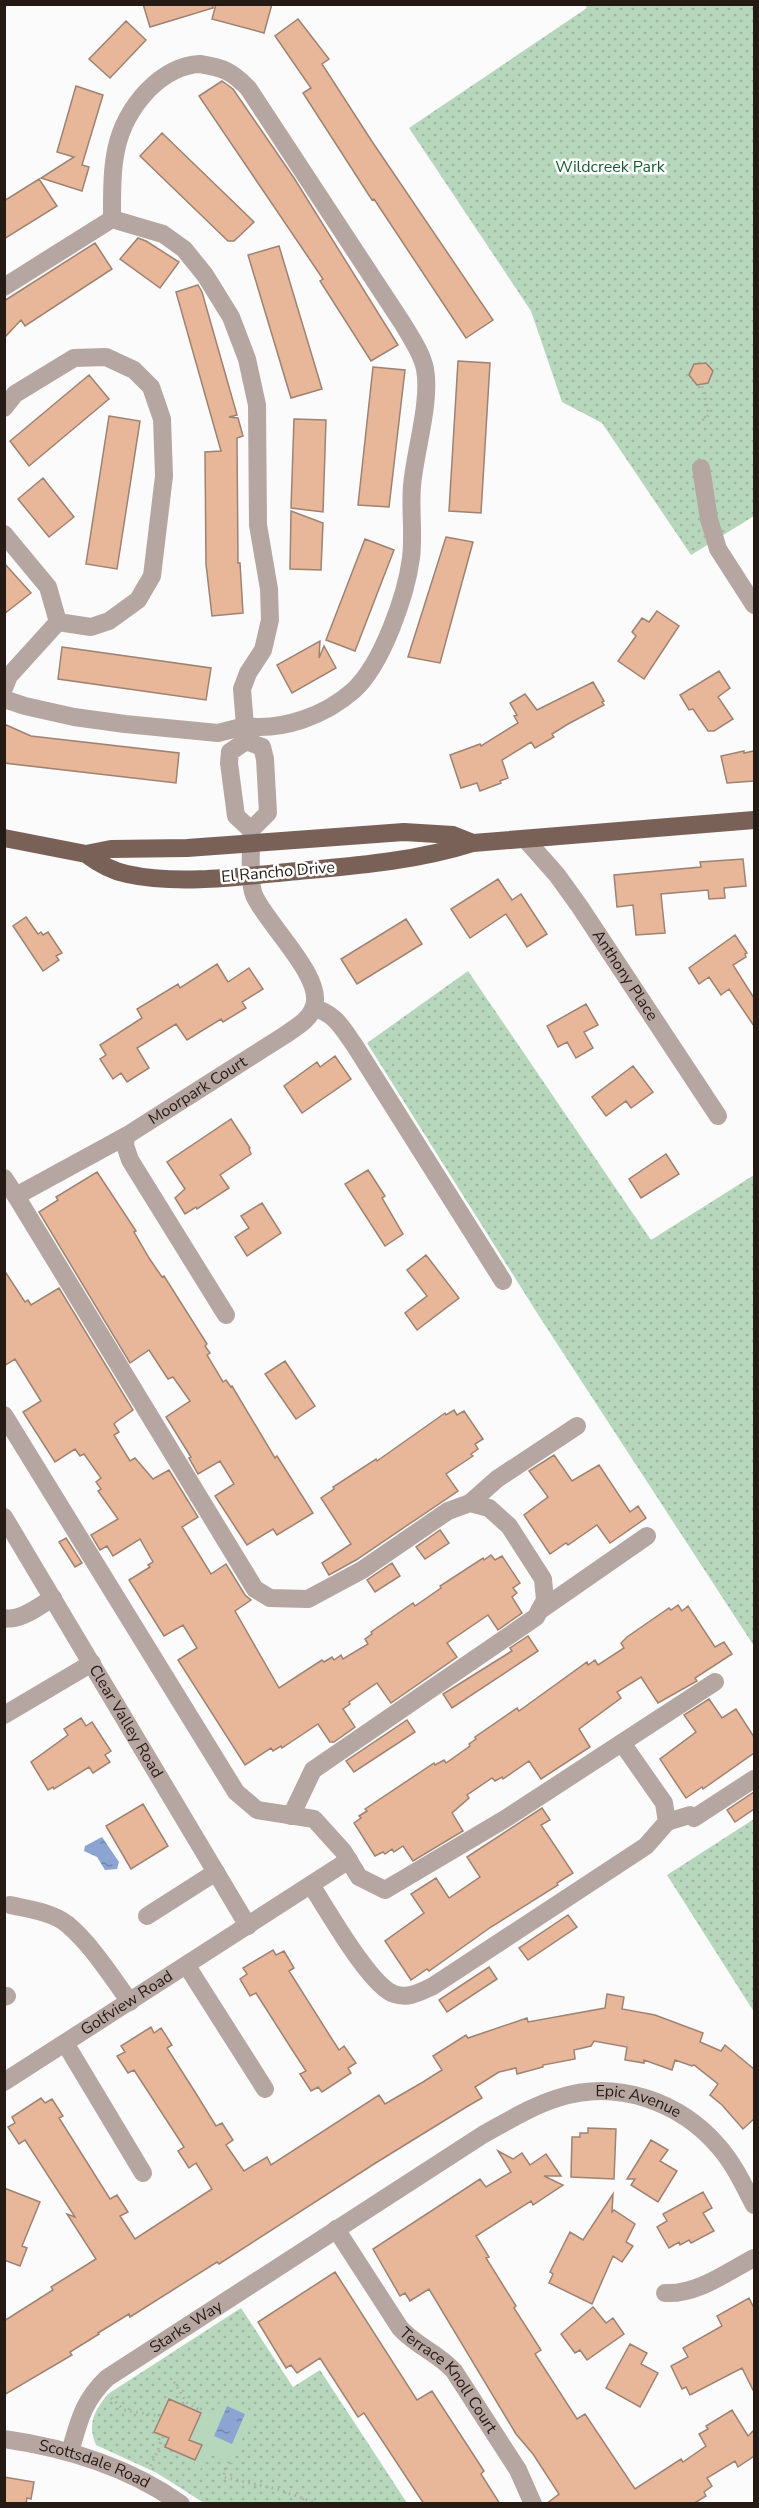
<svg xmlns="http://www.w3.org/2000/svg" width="759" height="2508" viewBox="0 0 759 2508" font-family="'Nunito Sans',sans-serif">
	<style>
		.green { fill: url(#green-dots) }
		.pitch { fill: #b6d7bc }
		.water { fill: url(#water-ripples) }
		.building { fill: #e8b698; stroke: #9e8272; stroke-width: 1.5 }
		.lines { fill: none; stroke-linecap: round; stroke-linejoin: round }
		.path { stroke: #b0adaa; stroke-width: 3; stroke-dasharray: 1.5 4.5; stroke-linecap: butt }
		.minor { stroke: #b5a6a1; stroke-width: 18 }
		.major { stroke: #7a6158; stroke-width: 18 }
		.labels { text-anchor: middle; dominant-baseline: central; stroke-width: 5; stroke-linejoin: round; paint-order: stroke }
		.park-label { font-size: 16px; fill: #155c2e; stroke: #fff }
		.street-label { font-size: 16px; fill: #251b14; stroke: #fff }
	</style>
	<defs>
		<pattern id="green-dots" width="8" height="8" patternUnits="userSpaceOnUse" patternTransform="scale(1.5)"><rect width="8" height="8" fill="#b6d7bc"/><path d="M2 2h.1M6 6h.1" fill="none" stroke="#9cb8a1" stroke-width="1.8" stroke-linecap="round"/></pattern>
		<pattern id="water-ripples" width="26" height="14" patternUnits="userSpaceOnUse" patternTransform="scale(1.5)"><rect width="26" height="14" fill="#8ca4d2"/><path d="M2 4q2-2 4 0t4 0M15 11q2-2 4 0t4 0" fill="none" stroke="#7285a9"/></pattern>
	</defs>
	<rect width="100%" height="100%" fill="#fbfbfb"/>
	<path class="green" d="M585,5H754V516L691,555L602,423L562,402L531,311L409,128L587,8Z
		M468,971L651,1240L754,1175V1646L539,1316L367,1043Z
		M754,1819V2012L667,1875Z
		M241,2308L293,2387L320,2370L407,2503H204L157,2473L96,2445C87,2424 94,2411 108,2394Z"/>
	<path class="pitch" d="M222,2398L254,2412L232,2463L208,2453L200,2470L193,2467L202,2445L190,2440L202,2411L214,2415Z"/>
	<path class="water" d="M102,1837L119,1862L117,1869L105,1870L97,1857L84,1851L85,1846Z
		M227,2406L245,2414L232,2444L214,2436Z"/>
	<path class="building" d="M143,4H213V8L150,27Z
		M216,4H272L264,33L212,19Z
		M298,19L329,59L322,64L371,140L493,320L466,338L374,199L372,200L303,93L311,88L275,36Z
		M126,21L146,40L110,78L89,59Z
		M222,81L233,89L294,178L398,345L371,361L320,281L323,279L199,96Z
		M76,86L103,95L82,165L89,167L82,191L41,178L74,157L57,152Z
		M162,133L254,222L234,241H228L140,156Z
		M39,179L57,206L4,239V201Z
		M138,238L146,241L179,262L160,288L120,259Z
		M95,243L112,269L25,326L21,320L4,338V301Z
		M279,246L322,389L291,398L248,255Z
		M198,285L202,292L237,415L229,417L238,418L243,436L237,438L238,563H240L243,613L212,616L206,564L205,452L221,451L176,292Z
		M458,361L490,363L481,513L449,511Z
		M706,363L713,371L708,383L697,385L689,375L694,364Z
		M373,367L405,370L389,507L358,505Z
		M89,375L109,399L29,466L10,441Z
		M109,416L140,421L117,569L86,564Z
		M294,419L326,420L323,512L291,508Z
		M43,478L74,517L49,537L18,499Z
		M291,511L323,523L321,570L290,569Z
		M446,537L473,542L440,663L408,657Z
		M365,539L394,550L355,651L326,640Z
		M4,563L31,593L4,614Z
		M657,611L679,626L644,679L618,661L636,636L632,632L642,618L649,622Z
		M320,641L319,658L324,646L336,668L292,693L277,665Z
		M62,647L211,668L206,700L58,679Z
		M719,671L730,688L718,697L733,719L714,731H708L693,709L689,710L680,695Z
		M593,682L604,701L602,702L604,705L568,724L552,734L554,737L535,748L531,742L502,760L508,778L500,781L501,783L480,791L477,783L461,788L450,755L480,744L481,746L518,723L514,716L517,715L510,703L525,694L537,710Z
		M4,724L31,736L179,753L176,783L4,763Z
		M744,751V753L754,751V781L727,783L721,756Z
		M743,859L746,886L724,888L725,898L709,899L708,890L661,894L665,933L636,935L633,905L617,907L614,875L701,867L700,862Z
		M498,879L512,900L521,894L547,934L527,947L506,914L470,938L451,909Z
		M26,917L38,934L41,932L43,935L48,932L62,953L56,956L59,960L43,971L13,926Z
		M406,919L422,944L357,984L341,959Z
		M735,935L747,953L745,954L746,957L733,965L754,998V1026L729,989L721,995L709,977L699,984L689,968Z
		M217,964L228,982L249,968L263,989L242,1002L246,1008L223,1022L221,1019L187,1040L176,1024L137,1048L149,1068L127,1082L121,1073L113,1079L100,1059L106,1055L100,1045L142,1018L137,1009L178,984L180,988Z
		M586,1004L598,1025L584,1032L593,1048L576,1058L567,1042L558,1047L547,1026Z
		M335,1056L351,1079L302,1113L284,1086L317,1062L320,1067Z
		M633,1066L653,1092L631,1108L626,1101L606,1116L592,1097Z
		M231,1119L250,1148L249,1149L251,1154L220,1175L229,1188L197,1209L196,1207L185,1214L175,1198L185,1189L167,1162Z
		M666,1154L679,1174L641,1198L629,1179Z
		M368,1170L385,1196L382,1198L403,1234L385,1246L345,1184Z
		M97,1172L136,1231L134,1232L149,1258L162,1277L164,1276L207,1344L205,1346L210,1353L207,1355L223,1382L226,1380L231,1387L232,1386L275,1458L277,1456L313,1513L277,1535L273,1529L247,1545L215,1496L234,1484L220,1461L198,1474L189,1458L191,1457L166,1417L190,1401L173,1377L168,1379L149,1350L130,1363L39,1212L58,1200L56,1197Z
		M262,1203L281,1233L247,1256L235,1237L249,1228L241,1216Z
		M426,1255L459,1298L417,1330L405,1313L427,1296L407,1270Z
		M4,1270L25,1302L28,1300L31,1305L59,1288L133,1410L116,1422L114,1424L119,1432L114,1435L130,1461L135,1458L153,1479L169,1470L198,1517L182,1527L211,1574L226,1564L245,1595L251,1600L235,1611L279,1688L322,1660L324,1662L332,1657L334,1660L341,1655L343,1659L368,1644L365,1639L372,1634L371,1632L413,1603L415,1606L441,1588L440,1586L483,1558L484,1560L491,1555L495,1560L502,1556L520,1583L513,1588L517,1593L512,1597L522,1613L498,1630L488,1615L447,1643L457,1657L391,1703L377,1683L349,1702L350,1704L343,1709L355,1727L334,1742H330L318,1724L282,1748L281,1746L273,1751L271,1748L245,1765L178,1660L197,1648L183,1625L164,1636L129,1580L150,1567L148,1565L153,1562L140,1539L113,1556L107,1546L100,1550L91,1535L118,1519L98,1491L101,1489L96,1482L101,1478L84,1454L80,1456L75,1449L55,1462L23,1412L41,1401L15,1359L4,1366Z
		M285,1361L315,1406L296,1419L265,1374Z
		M454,1410L457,1415L464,1411L483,1439L475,1444L478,1449L471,1454L473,1456L446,1474L458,1491L356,1560L329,1575L322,1563L351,1544L321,1498L334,1489L333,1487L376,1459L377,1461L445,1413L446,1415Z
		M554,1455L572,1481L599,1465L630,1512L638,1506L646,1518L610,1543L597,1525L568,1545L566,1543L550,1554L524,1515L548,1497L529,1471Z
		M440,1530L449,1543L425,1559L416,1547Z
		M66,1538L82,1563L75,1567L59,1542Z
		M392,1563L400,1576L375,1592L367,1580Z
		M678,1605L682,1611L688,1606L715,1647L724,1642L732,1654L695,1678L697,1681L658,1703L641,1677L617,1692L621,1698L579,1729L590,1747L541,1779L529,1761L503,1779L502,1777L495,1781L492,1778L467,1795L469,1798L452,1813L463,1831L413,1861L403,1846L394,1852L392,1849L385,1854L383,1852L375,1856L354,1823L361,1818L359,1816L367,1811L365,1809L434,1763L435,1765L444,1760L446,1763L470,1746L469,1744L476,1739L475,1737L517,1708L519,1711L587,1662L588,1665L595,1660L598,1665L624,1648L621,1643L627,1637L669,1608L671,1610Z
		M528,1636L538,1651L452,1708L443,1694L512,1651L510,1648Z
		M709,1699L722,1718L736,1709L754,1737V1753L703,1789L702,1787L686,1798L660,1759L696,1732L684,1715Z
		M81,1718L86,1726L92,1722L111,1751L105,1755L110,1762L93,1773L89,1767L54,1789L53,1787L48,1790L31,1762L68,1735L64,1729Z
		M407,1720L415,1732L354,1772L346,1761Z
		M754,1792V1809L735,1822L727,1810Z
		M143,1804L168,1846L131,1869L106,1826Z
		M542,1808L550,1820L541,1825L573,1873L557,1883L558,1885L491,1927L429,1971L427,1969L411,1980L385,1941L424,1913L411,1894L436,1878L449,1898L480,1877L467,1857Z
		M568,1915L577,1927L528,1960L519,1948Z
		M273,1950L276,1955L284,1951L294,1968L289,1971L330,2036L339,2050L344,2046L356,2063L348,2068L351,2073L322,2092L318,2087L311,2091L300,2074L306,2071L291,2048L256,1993L250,1996L240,1979L247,1974L243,1968Z
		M489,1967L497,1979L447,2012L439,2000Z
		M607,1994L624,1997L622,2009L655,2015L703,2033L700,2042L721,2051L725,2045L754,2069V2119L743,2129L722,2105L710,2095L718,2084L694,2065L692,2066L675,2060L672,2070L644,2060V2063L625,2060L627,2047L594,2041L591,2046L574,2050L575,2059L543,2065V2067L517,2074L516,2068L499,2072L475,2087L482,2098L468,2106L374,2164L219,2264L217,2262L130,2317L129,2314L98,2333L99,2334L70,2352L72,2355L4,2395V2321L53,2290L51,2287L96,2259L67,2214L75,2217L25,2140L19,2144L8,2127L15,2123L12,2117L41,2098L45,2103L52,2099L63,2116L59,2118L110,2199L117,2195L128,2212L120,2216L135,2239L212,2189L196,2163L189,2168L178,2151L184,2147L134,2070L128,2073L117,2056L125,2052L121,2046L151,2027L154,2033L161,2028L172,2045L167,2048L195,2092L216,2126L222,2123L233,2140L226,2145L244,2171L267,2157L271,2165L379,2095L385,2104L423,2082L442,2070L433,2056L466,2035L468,2038L527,2018L528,2022L605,2008Z
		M588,2128L616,2129L614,2179L571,2177L572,2137H580V2133H588Z
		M651,2140L668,2150L660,2161L677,2171L658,2202L631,2185L635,2179H627Z
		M498,2151L513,2159L522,2153L530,2165L546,2154L561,2176H544L563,2185L533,2205L531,2201L476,2236L489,2257L486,2258L516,2306L514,2308L541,2350L535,2354L577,2419L585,2414L635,2489L681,2459L683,2462L706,2446L699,2434L708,2429L706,2426L732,2410L748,2436L754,2430V2456L738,2467L735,2461L707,2478L712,2486L704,2492L706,2496L693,2504H546L559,2494L533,2454L516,2434L429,2289L410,2301L405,2293L400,2296L373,2249L480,2179L486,2187L511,2172Z
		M4,2188L40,2202L22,2246L27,2248L20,2266L4,2260Z
		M703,2192L712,2208L703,2213L714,2231L691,2243L689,2240L680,2245L679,2242L669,2248L657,2227L667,2221L663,2214Z
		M613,2194L612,2212L614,2210L635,2224L626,2242L633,2246L622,2262L613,2256L592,2304L549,2283L553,2274L550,2272L570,2232L583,2240Z
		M335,2272L417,2400L432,2391L484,2471L481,2474L500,2504H424L364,2413L358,2417L320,2358L297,2373L291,2365L286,2368L258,2322Z
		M749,2298L754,2308V2392L742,2368L690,2395L686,2387L682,2389L671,2366L688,2357L683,2348L722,2326L717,2316Z
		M593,2307L606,2323L613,2318L624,2334L587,2360L580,2350L575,2353L561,2334Z
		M630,2344L647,2353L641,2364L658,2373L640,2407L606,2388Z
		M169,2399L201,2413L189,2440L202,2445L195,2460L165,2447L169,2438L154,2432Z
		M4,2477L34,2482L31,2499L27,2498L26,2504H4Z"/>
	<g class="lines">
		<path class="path" d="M698,424L709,415L702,386
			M174,2382L187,2403L200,2410
			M111,2398L124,2410L160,2416
			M229,2462L223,2477L277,2489L318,2504
			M151,2466L163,2437"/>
		<g class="minor">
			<path d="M200,64C224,68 231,71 248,88L403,324C411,338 422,353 425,369C431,402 415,451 412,486C410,510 414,534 411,558C406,596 382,664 354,690C325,716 282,731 245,726L242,689L248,673L263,650L270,620L269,589L258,525L257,405L247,359L231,317L205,275L184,249L163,234L112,219C112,167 111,129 148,90C163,75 179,65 200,64Z"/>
			<path d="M4,287L112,219"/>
			<path d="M4,408L15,394L74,358L106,357L134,370L151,387L162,419L164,476L152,576L138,600L109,621L91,627L58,622"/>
			<path d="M701,468L709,519L718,549L754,605"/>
			<path d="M4,534L48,587L58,622"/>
			<path d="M4,688L9,676L58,622"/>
			<path d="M4,699L25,706L74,717L125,724L218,733L245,726V736"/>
			<path d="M246,741L262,747L265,759L268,813L251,830"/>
			<path id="s1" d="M526,840L557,875L580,907L718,1116"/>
			<path d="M314,1008C335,1013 343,1029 355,1046L503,1281"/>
			<path d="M4,1178L16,1196L126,1136"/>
			<path d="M16,1196L255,1589L270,1598L308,1599L362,1570L448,1511L470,1503L489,1508L509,1526L543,1579L545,1600L536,1617L313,1770L291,1816"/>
			<path id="s2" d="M226,1315L130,1160L125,1145L126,1136L285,1035C296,1027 310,1020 314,1006C324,977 265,922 254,895C248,880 252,847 251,830L236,816L229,763L230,752L246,741"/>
			<path d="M4,1415L236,1792L257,1810L314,1819L343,1851L359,1877L385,1890L505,1819L715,1682"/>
			<path d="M470,1503L497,1479L577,1426"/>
			<path id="s3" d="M4,1517L248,1926"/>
			<path d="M539,1611L647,1536"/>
			<path d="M4,1618C20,1622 40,1605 53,1598"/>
			<path d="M4,1715L92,1663"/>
			<path d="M667,1822L690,1815L694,1818L754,1779"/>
			<path d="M311,1885C327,1909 370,1986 394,1994C409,1999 420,1992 433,1986L646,1846L667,1822L664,1803L622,1743"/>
			<path d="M10,1905C28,1909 52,1912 67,1924C92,1945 111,1976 130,2002"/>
			<path d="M147,1916L216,1872"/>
			<path d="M187,1966L265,2089"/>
			<path d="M4,1997L7,1996"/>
			<path d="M65,2043L143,2173"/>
			<path id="s4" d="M4,2082L349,1860"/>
			<path id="s5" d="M336,2229L400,2328C416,2346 438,2353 454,2371L518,2470L533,2504"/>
			<path d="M665,2293C697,2295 727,2272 754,2258"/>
			<path id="s6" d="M4,2439C67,2448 129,2467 181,2504"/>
			<path id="s7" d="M70,2452C79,2421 83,2401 107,2378L484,2134C508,2121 532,2106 558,2098C616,2079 680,2101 719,2147C734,2164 744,2186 754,2205"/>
		</g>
		<path class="major" d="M4,838L86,854L111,849L187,848L404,832L453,835L473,843
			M86,854C98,863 112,871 127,874C176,885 238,877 288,872C351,866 413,862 473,843L754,820"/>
	</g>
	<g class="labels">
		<g class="park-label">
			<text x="610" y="167">Wildcreek Park</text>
		</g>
		<g class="street-label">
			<text transform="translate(278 872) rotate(-5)">El Rancho Drive</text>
			<text stroke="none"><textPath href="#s1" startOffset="168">Anthony Place</textPath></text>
			<text stroke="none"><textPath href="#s2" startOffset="292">Moorpark Court</textPath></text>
			<text stroke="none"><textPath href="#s3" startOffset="238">Clear Valley Road</textPath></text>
			<text stroke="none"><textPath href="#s4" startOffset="146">Golfview Road</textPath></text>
			<text stroke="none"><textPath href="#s7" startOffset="698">Epic Avenue</textPath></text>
			<text stroke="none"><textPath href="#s7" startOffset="178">Starks Way</textPath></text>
			<text stroke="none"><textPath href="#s5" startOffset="190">Terrace Knoll Court</textPath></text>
			<text stroke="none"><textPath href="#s6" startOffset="94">Scottsdale Road</textPath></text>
		</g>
	</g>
	<rect width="759" height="2508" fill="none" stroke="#251b14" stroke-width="12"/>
</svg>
